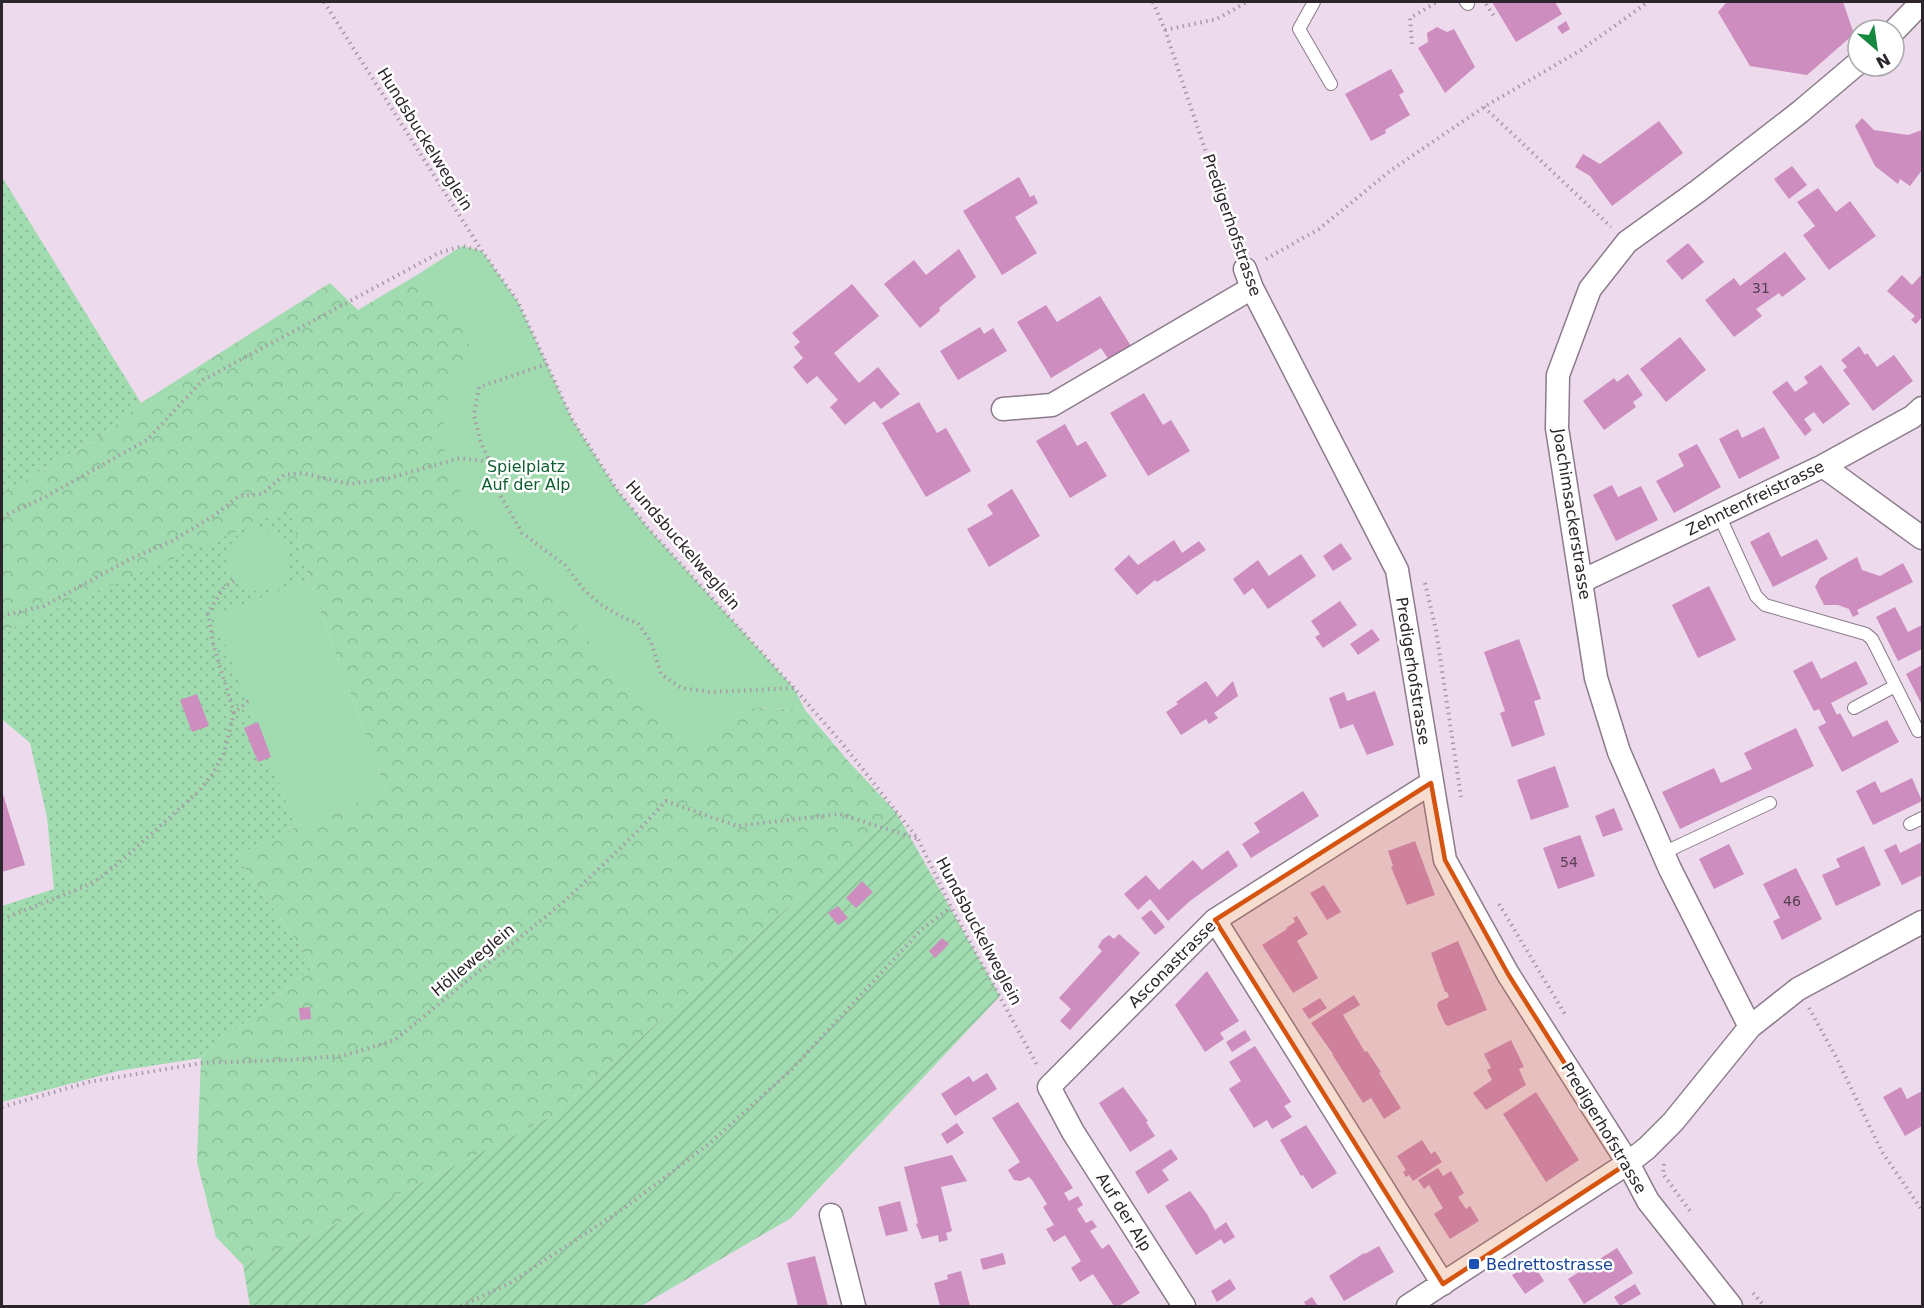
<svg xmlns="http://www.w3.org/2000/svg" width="1924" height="1308" viewBox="0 0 1924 1308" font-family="'DejaVu Sans',sans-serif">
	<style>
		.grass { fill: url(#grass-dots) }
		.forest { fill: url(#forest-crowns) }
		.park { fill: #a0dcaf }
		.garden { fill: url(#garden-furrows) }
		.building { fill: #cd8dbf }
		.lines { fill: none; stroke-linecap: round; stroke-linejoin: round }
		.lane-casing { stroke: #8c7b8b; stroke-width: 14 }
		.street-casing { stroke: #8c7b8b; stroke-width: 25 }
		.path { stroke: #a899a7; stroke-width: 4; stroke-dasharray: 1.5 4.5; stroke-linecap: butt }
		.lane { stroke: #fff; stroke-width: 12 }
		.street { stroke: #fff; stroke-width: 22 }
		.marked { fill: #d5540f; fill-opacity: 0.2; stroke: #d5540f; stroke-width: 4.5; stroke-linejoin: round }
		.transit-dot { fill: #1a4fb4; stroke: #fff; stroke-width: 2 }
		.labels { text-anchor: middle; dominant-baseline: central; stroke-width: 5; stroke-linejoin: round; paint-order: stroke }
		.number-label { font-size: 14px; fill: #543f51 }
		.street-label { font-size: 16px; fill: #2c252c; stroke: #fff }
		.park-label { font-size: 16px; fill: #0d5e30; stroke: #fff }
		.transit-label { font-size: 16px; fill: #164399; stroke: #fff; text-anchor: start }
	</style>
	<defs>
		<pattern id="grass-dots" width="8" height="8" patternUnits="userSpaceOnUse" patternTransform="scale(1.5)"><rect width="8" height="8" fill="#a0dcaf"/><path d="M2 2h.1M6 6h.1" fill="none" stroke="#8abd97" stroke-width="1.8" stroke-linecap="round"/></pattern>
		<pattern id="forest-crowns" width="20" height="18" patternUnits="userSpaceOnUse" patternTransform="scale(1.5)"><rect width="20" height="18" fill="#a0dcaf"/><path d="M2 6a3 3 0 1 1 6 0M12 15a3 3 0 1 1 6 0" fill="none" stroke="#8abd97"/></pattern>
		<pattern id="garden-furrows" width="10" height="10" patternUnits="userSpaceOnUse" patternTransform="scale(1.5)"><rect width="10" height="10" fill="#a0dcaf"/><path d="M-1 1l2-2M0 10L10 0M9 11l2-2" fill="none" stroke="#8abd97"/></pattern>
	</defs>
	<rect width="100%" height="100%" fill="#eddaec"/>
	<path class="grass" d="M2,177L141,403L109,431L2,493Z
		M289,508L309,580L214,616L296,827L236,856L314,966L201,1058L118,1071L2,1102V906L54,889L47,817L30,743L2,719V632Z"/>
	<path class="forest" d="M417,275L461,312L473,359L453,373L472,522L520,554L562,603L620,686L703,745L729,717L756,707L805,710L849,762L896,812L552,1116L374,1207L243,1265L216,1237L197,1162L201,1058L314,966L236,856L296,827L386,791L309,580L289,509L2,632V493L109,431L141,403L330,283L358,310Z"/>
	<path class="park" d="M462,246L482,251L518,302L572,419L617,490L649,529L794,688L805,710L756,707L729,717L703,745L671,731L620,686L562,603L520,554L472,522L440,440L453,373L473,359L461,312L417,275Z
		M227 560a31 31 0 1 1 62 0a31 31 0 1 1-62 0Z
		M309,580L386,791L296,827L213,615Z"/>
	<path class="garden" d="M896,812L1000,996L791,1218L641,1306H250L243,1265L374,1207L552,1116Z"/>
	<path class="building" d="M1492,2H1555L1562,14L1516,42Z
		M1727,2H1843L1854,34L1807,75L1750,66L1718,12Z
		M1566,21L1570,29L1562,34L1557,27Z
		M1437,27L1447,32L1454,29L1475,67L1445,93L1418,48L1428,42L1427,33Z
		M1391,69L1404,92L1399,95L1410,115L1385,130L1386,133L1371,141L1345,94Z
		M1862,118L1874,130L1908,135L1922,130V170L1910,186L1900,179L1898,184L1875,166L1855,126Z
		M1659,121L1683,153L1612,206L1590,176L1575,167L1583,154L1600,164Z
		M1792,166L1807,185L1789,199L1774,179Z
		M1019,177L1030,197L1034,195L1038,203L1015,217L1037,253L1002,275L963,211Z
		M1818,188L1836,212L1850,201L1876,236L1829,270L1803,235L1815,226L1797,202Z
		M1688,243L1704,262L1682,280L1666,261Z
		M959,249L976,277L939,308L940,311L920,328L884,284L914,260L926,275Z
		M1785,252L1806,279L1782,297L1779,293L1756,309L1762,316L1734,337L1705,300L1734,278L1740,286Z
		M1922,274V317L1916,324L1911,320L1915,316L1887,291L1902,275L1912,285Z
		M852,284L879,316L834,353L859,383L878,367L900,394L881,409L874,401L845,425L830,407L838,400L817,376L807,384L793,367L803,358L794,347L800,342L792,333Z
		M1100,296L1131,346L1109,360L1101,348L1051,378L1017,322L1046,305L1057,322Z
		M980,327L984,334L993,328L1007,351L958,380L940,351Z
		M1680,337L1706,370L1666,402L1640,369Z
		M1859,346L1865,355L1867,353L1877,367L1894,355L1913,381L1873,411L1843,370L1847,367L1841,360Z
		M1821,365L1850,404L1823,424L1814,412L1804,419L1812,430L1805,436L1772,392L1787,381L1795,392L1808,383L1804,377Z
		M1628,374L1643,395L1633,402L1636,407L1604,430L1583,401L1614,378L1617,382Z
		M1144,393L1163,425L1171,420L1190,451L1148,476L1110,413Z
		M919,402L937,433L946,428L971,471L926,497L882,423Z
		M1065,424L1077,446L1086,441L1107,476L1070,498L1036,441Z
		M1764,427L1780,458L1739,479L1719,439L1738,429L1742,438Z
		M1697,444L1721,487L1674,513L1656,481L1684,466L1678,454Z
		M1612,485L1618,497L1641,486L1658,520L1616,541L1593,495Z
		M1012,489L1040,536L989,567L967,529L993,514L987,505Z
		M1769,532L1781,557L1817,539L1828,559L1773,587L1750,542Z
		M1174,540L1182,553L1199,541L1206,550L1157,582L1155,580L1137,595L1114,569L1129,555L1138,565Z
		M1341,543L1352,559L1333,571L1323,556Z
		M1301,554L1316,576L1268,609L1253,588L1244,595L1233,579L1258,560L1269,576Z
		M1857,557L1862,570L1880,576L1903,563L1913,582L1857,610L1859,614L1853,617L1849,609L1838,605H1824L1815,587L1820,578Z
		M1709,586L1736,640L1698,658L1672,605Z
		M1340,601L1357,625L1323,648L1315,637L1320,634L1311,621Z
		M1895,607L1908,632L1922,625V649L1898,661L1876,617Z
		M1372,629L1380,640L1358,655L1350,644Z
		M1519,639L1541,699L1534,701L1545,735L1512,747L1500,713L1505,711L1484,652Z
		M1812,661L1821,679L1856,661L1868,684L1831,703L1837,715L1840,713L1853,737L1887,720L1899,742L1842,772L1818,727L1826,723L1819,709L1814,711L1793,671Z
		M1922,665V705L1906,674Z
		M1206,681L1217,697L1233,681L1238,696L1214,713L1218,718L1209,724L1206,719L1181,735L1166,712L1178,704L1176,702Z
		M1375,691L1394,745L1367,755L1353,724L1340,729L1329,698L1344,692L1347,701Z
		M197,694L209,726L192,732L180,700Z
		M258,722L271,757L258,762L244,728Z
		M1796,728L1814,766L1680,829L1662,792L1714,768L1721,783L1752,769L1744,753Z
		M1555,766L1569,807L1531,820L1517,780Z
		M1912,778L1922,801L1873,825L1856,791L1875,781L1881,793Z
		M2,791L25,865L2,872Z
		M1303,791L1319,816L1251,858L1242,844L1260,832L1254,823Z
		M1614,808L1623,830L1603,837L1595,816Z
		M1580,835L1595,876L1558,889L1543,848Z
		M1415,841L1435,895L1407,905L1391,867L1393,866L1388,851Z
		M1922,842V875L1902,885L1884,850L1896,844L1900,853Z
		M1729,844L1744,874L1714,889L1699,859Z
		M1864,846L1881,885L1836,906L1822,875L1840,867L1836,859Z
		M1228,850L1238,866L1190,901L1168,921L1150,899L1138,910L1124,894L1146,875L1159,890L1193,860L1202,870Z
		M1796,868L1822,919L1782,940L1773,921L1780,918L1763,884Z
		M862,881L873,892L856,908L846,898Z
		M1324,885L1341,912L1327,920L1310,893Z
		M838,906L848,918L838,925L828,913Z
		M1151,910L1165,927L1155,935L1141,918Z
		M1297,916L1308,934L1297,941L1318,978L1293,993L1262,945L1287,929L1286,928L1295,922L1293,918Z
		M1119,934L1140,953L1070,1030L1060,1021L1071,1009L1059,998L1102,951L1098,947L1102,940L1109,935L1114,939Z
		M942,938L949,944L935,958L929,951Z
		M1458,941L1487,1010L1448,1026L1445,1024L1437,1006L1438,1002L1449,997L1447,992H1445L1431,953Z
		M1207,971L1239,1021L1220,1033L1224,1039L1205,1052L1175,1005Z
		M1354,995L1360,1005L1343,1015L1365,1052L1367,1051L1381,1072L1379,1073L1401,1108L1384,1119L1371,1098L1363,1103L1332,1054H1333L1311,1023Z
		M1320,998L1327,1008L1309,1019L1302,1009Z
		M310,1007L311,1019L300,1020L299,1008Z
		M1245,1030L1251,1040L1232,1052L1226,1042Z
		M1511,1040L1524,1067L1519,1069L1526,1085L1486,1110L1473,1093L1492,1080L1487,1070L1491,1068L1484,1054Z
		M1255,1046L1291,1102L1284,1106L1292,1117L1272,1129L1267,1120L1254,1128L1229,1089L1241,1081L1229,1062Z
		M987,1073L997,1089L955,1116L941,1094L969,1076L973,1082Z
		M1123,1087L1148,1121L1146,1122L1155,1136L1130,1152L1099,1103Z
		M1901,1087L1907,1099L1922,1091V1126L1905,1136L1883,1097Z
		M1536,1092L1579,1160L1546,1182L1503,1114Z
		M1018,1102L1073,1188L1064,1193L1069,1201L1078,1196L1083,1205L1077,1209L1086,1223L1092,1220L1097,1227L1090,1231L1102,1249L1109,1244L1140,1293L1119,1306H1114L1093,1274L1080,1282L1071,1268L1081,1261L1065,1235L1054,1242L1046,1229L1054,1225L1043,1207L1047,1204L1032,1180L1029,1177L1021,1181L1014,1180L1008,1170L1020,1162L992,1118Z
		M957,1123L964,1133L947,1144L941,1134Z
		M1306,1125L1337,1173L1312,1189L1303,1175L1301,1176L1280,1140Z
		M1422,1140L1431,1154L1435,1151L1442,1162L1413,1181L1409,1175L1406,1177L1403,1172L1406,1170L1397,1156Z
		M1171,1149L1178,1159L1162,1170L1169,1180L1148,1194L1135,1172Z
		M952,1155L967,1181L941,1187L952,1231L946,1233L948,1240L939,1242L938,1235L922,1239L916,1224L918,1223L904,1167Z
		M1438,1168L1443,1176L1451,1171L1464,1193L1458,1197L1466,1209L1470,1206L1479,1221L1450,1239L1434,1214L1443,1208L1429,1185L1424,1189L1418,1180Z
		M1190,1191L1207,1214L1215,1230L1226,1222L1235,1237L1224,1244L1221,1239L1196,1255L1165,1206Z
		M900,1201L908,1231L886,1236L878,1207Z
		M1379,1246L1394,1272L1344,1301L1329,1276L1364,1253L1365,1254Z
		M1617,1248L1633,1273L1584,1304L1568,1279Z
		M1003,1253L1006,1264L983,1270L980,1259Z
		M815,1256L828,1306H798L787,1263Z
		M1532,1262L1544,1281L1525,1294L1512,1275Z
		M961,1271L970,1306H940L934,1283L948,1279L947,1275Z
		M1230,1279L1236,1289L1217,1302L1211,1291Z
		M1635,1284L1641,1294L1620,1306L1614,1297Z
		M1312,1297L1318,1306H1306L1304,1302Z"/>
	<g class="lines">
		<g class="lane-casing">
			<path id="lane" d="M1314,2L1299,29L1331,84
				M1466,2L1468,4
				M1719,515L1756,596L1765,605L1866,634L1872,639L1918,731
				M1854,708L1895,686
				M1910,824L1922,818
				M1663,853L1770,803"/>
		</g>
		<g class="street-casing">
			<path id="street" d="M1894,31L1922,2
				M1245,269L1252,288L1397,570L1445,860L1508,974L1628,1163L1648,1201L1731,1306
				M1003,409L1052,405L1252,288
				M1823,466L1922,538
				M1582,581L1823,466L1912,417L1922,408
				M1215,920L1443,1284
				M1750,1027L1670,869L1619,752L1596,678L1557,428L1558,375L1590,289L1627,242L1698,191L1800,112L1858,63
				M831,1215L854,1306
				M1184,1306L1073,1132L1049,1087L1215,920L1431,783
				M1408,1306L1628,1163L1647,1148L1673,1122L1750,1027L1798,989L1922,922"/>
		</g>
		<path class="path" d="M324,2L482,251L518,302L572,419L617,490L649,529L794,688L841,742L918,839L951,907L1038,1067
			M1153,2L1165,30L1238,248
			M1486,4L1494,16
			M1165,30L1217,19L1247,2
			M1412,44L1410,18L1437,2
			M1484,107L1611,227
			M1266,259L1319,229L1390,171L1484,107L1581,50L1648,2
			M547,364L479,387L474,415L481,443L490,462L495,486L522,533L565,565L584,590L600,604L624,618L638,623L651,642L661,674L681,688L712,692L794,688
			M2,517L43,498L147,440L203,380L439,253L462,246L481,251
			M1425,583L1436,630L1461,797
			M2,616L44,606L130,559L172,541L215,515L239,496L262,494L284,475L302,473L350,484L386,479L460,458L490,462
			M234,713L214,647L208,613L224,587L234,581
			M1499,904L1566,1016
			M2,919L84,887L103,876L129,854L199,791L214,772L224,753L234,713L248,701
			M1809,1008L1837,1059L1882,1152L1922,1210
			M2,1107L89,1082L202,1063L286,1060L342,1056L395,1040L567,899L635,834L666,801L737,826L840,814L918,839
			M1664,1164L1663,1174L1690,1211
			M1753,1293L1764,1306
			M461,1306L510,1283L623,1209L709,1144L792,1069L922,929L951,907"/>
		<use href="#lane" class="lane"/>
		<use href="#street" class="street"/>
	</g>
	<path class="marked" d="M1431,783L1445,860L1508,974L1628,1163L1443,1284L1215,920Z"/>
	<rect class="transit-dot" x="1468" y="1258" width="12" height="12" rx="3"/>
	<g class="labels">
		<g class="number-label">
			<text x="1761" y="288">31</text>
			<text x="1569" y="862">54</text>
			<text x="1792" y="901">46</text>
		</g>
		<g class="street-label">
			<text transform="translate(425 139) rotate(58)">Hundsbuckelweglein</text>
			<text transform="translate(1232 225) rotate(71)">Predigerhofstrasse</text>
			<text transform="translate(1755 498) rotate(-26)">Zehntenfreistrasse</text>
			<text transform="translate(1572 514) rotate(81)">Joachimsackerstrasse</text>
			<text transform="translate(683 545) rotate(49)">Hundsbuckelweglein</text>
			<text transform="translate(1413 671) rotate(81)">Predigerhofstrasse</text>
			<text transform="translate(979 931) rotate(62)">Hundsbuckelweglein</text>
			<text transform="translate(473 960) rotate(-40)">Hölleweglein</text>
			<text transform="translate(1172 964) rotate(-45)">Asconastrasse</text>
			<text transform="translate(1604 1128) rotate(59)">Predigerhofstrasse</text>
			<text transform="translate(1124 1212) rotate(58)">Auf der Alp</text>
		</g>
		<g class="park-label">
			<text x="526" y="466">Spielplatz<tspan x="526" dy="18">Auf der Alp</tspan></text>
		</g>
		<g class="transit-label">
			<text x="1486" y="1264">Bedrettostrasse</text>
		</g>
	</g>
	<rect width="1924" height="1308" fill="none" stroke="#2c252c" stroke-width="6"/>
	<g transform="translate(1876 48) rotate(151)"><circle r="28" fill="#ffffff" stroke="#aba8ab" stroke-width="1.5"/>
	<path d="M0-4.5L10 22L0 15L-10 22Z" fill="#16873f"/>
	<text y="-9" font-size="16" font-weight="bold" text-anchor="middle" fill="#2c252c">N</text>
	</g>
</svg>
